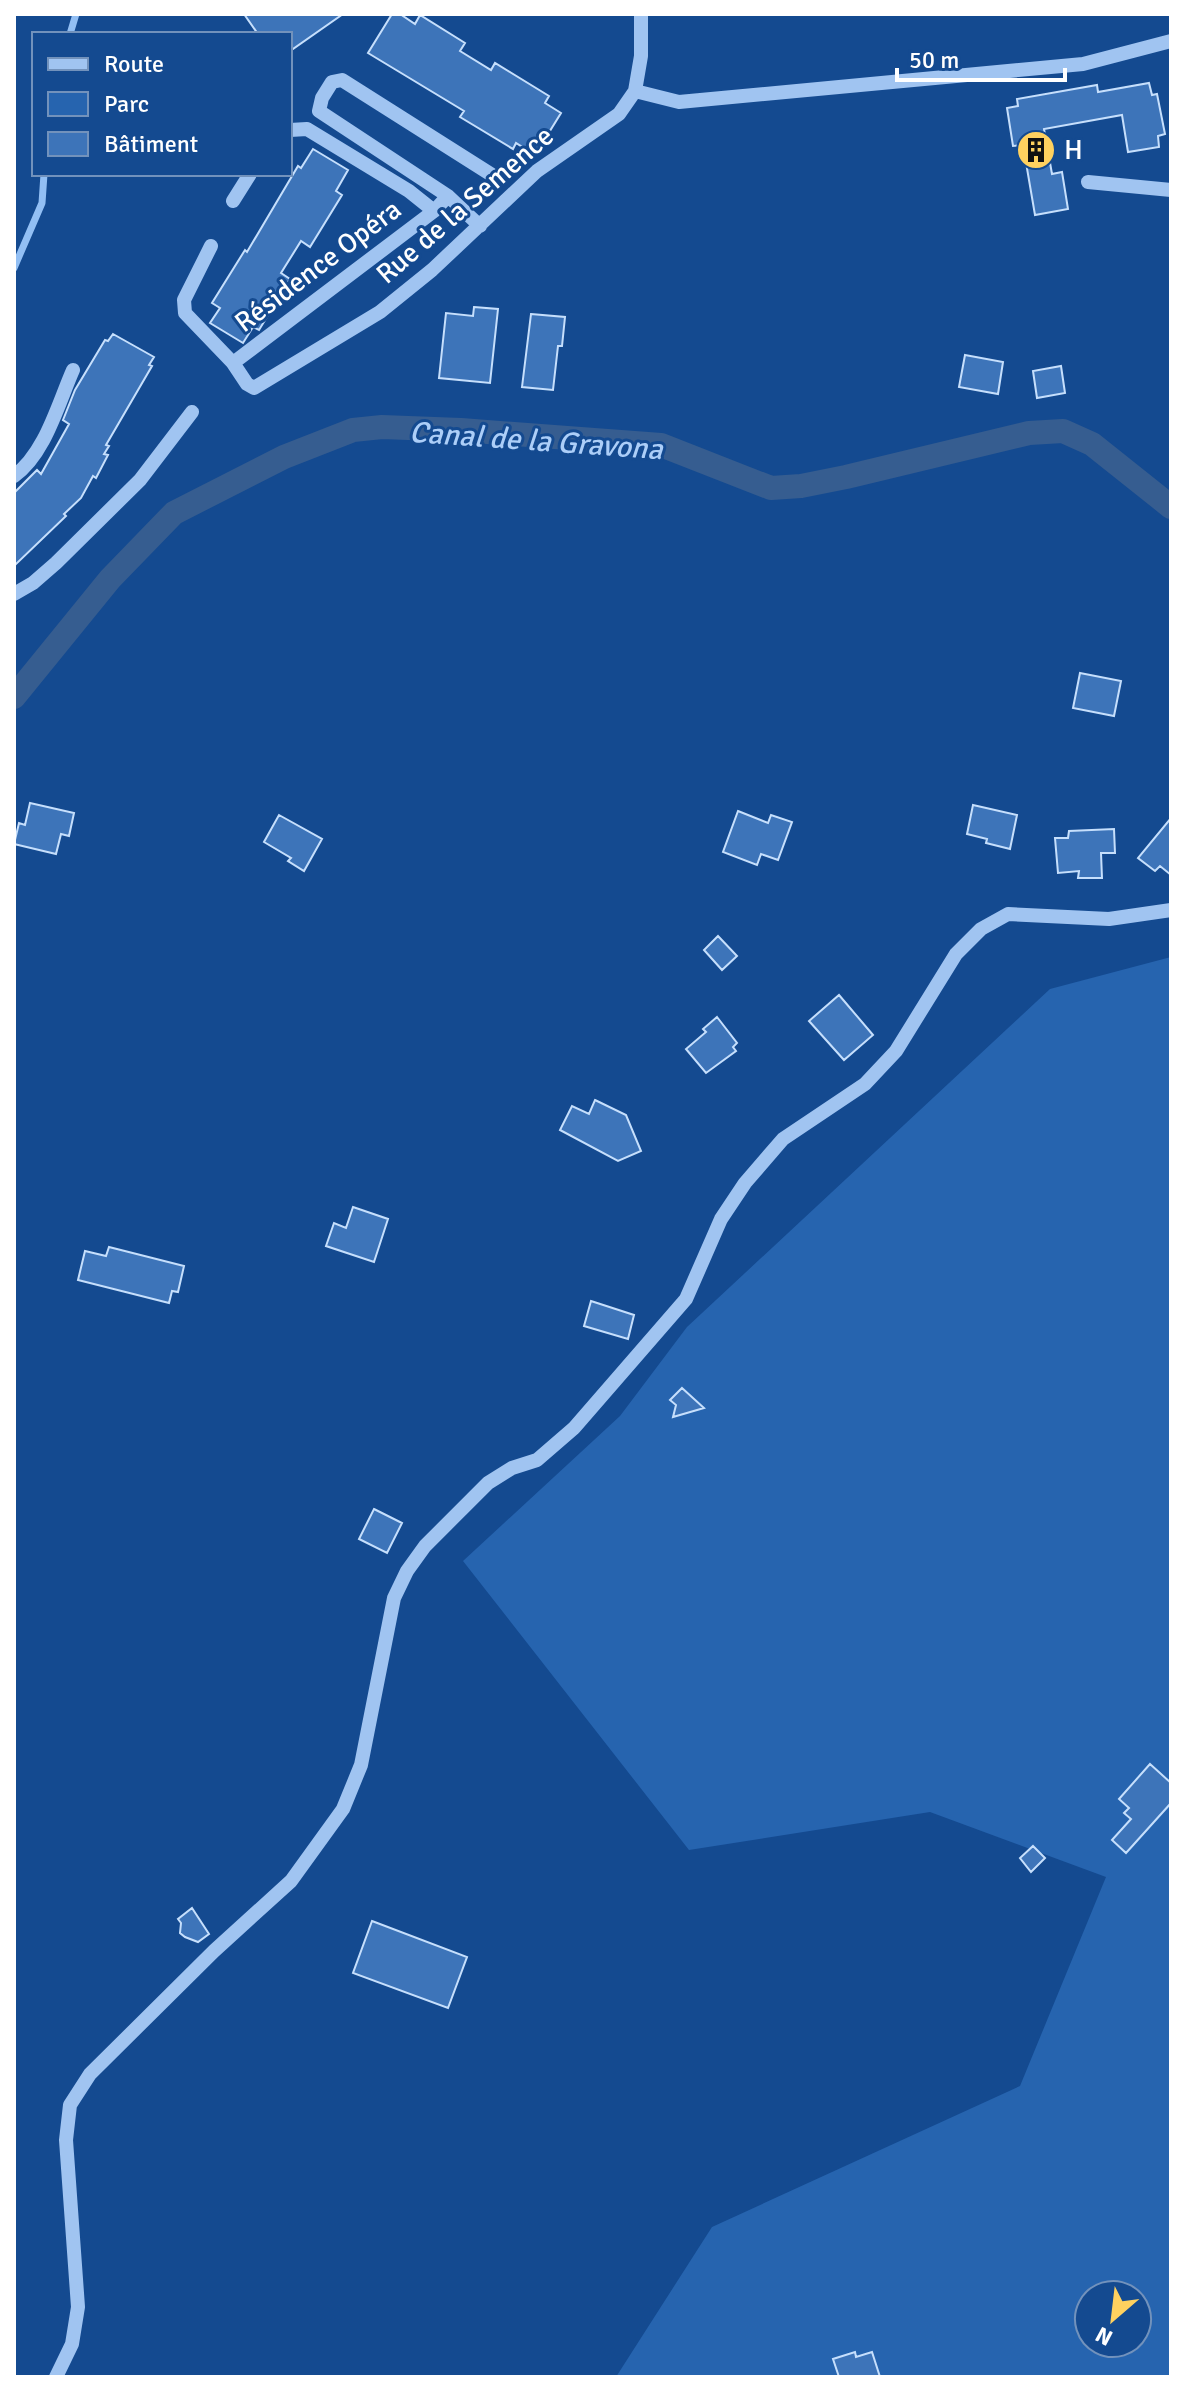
<svg xmlns="http://www.w3.org/2000/svg" width="1185" height="2391" viewBox="0 0 1185 2391" font-family="Signika,sans-serif">
	<style>
		.green { fill: #2664af; fill-rule: evenodd }
		.lines { fill: none; stroke-linecap: round; stroke-linejoin: round }
		.stream { stroke: #92bff4; stroke-width: 7 }
		.canal { stroke: #365d90; stroke-width: 24 }
		.building { fill: #3d74b9; stroke: #c6dffc; stroke-width: 2 }
		.minor { stroke: #a0c4f1; stroke-width: 14 }
		.labels { text-anchor: middle; dominant-baseline: central; stroke-width: 6; stroke-linejoin: round; paint-order: stroke }
		.poi-label { font-size: 28px; fill: #fff; stroke: #144a90; text-anchor: start }
		.street-label { font-size: 28px; fill: #fff; stroke: #144a90 }
		.water-label { font-size: 30px; font-style: italic; fill: #accef8; stroke: #144a90 }
	</style>
	<rect width="100%" height="100%" fill="#144a90"/>
	<path class="green" d="M1171,957V2377H616L712,2227L1020,2086L1106,1877L930,1812L689,1850L463,1561L620,1416L687,1327L1050,989ZM1089,2295H1137V2343H1089Z"/>
	<g class="lines">
		<path class="stream" d="M70,34L76,14
			M14,268L42,203L44,174"/>
		<path class="canal" d="M14,697L110,579L174,513L284,457L353,430L382,427L461,430L661,445L771,488L801,486L846,477L1029,433L1063,431L1092,444L1171,507"/>
	</g>
	<path class="building" d="M244,14H343L290,51V34H258Z
		M392,14H400L415,24L420,15L465,43L460,51L491,70L495,63L549,96L545,103L561,113L535,155L516,143L513,149L460,117L464,111L368,53Z
		M1149,83L1152,95L1157,94L1165,134L1158,136L1159,147L1128,152L1122,115L1044,129L1052,174L1062,172L1068,209L1035,215L1023,145L1013,146L1007,108L1018,106L1017,99L1097,85L1098,92Z
		M313,149L348,170L336,191L342,195L310,247L301,241L281,273L290,279L259,330L253,327L243,343L210,323L220,308L212,303L245,250L247,252L298,166L301,168Z
		M474,307L498,309L490,383L439,378L446,313L473,316Z
		M531,314L565,317L562,346H558L553,390L522,387Z
		M113,334L154,357L149,365L152,366L106,445L109,446L104,454L108,455L96,478L93,476L81,498L64,514L66,516L14,566V493L37,470L41,474L69,424L63,420L75,390L105,340L108,341Z
		M965,355L1003,362L998,394L959,387Z
		M1061,366L1065,393L1037,398L1033,371Z
		M1080,673L1121,681L1114,716L1073,708Z
		M30,803L74,813L69,836L61,834L56,854L14,844L19,823L25,825Z
		M973,805L1017,815L1010,849L986,843L987,839L967,834Z
		M738,811L768,823L771,815L792,822L778,860L761,854L757,865L723,852Z
		M279,815L322,839L304,871L288,861L291,858L264,842Z
		M1171,818V875L1160,866L1155,871L1138,858Z
		M1114,829L1115,853H1101L1102,878H1078L1079,871L1058,873L1055,838H1068L1069,831Z
		M718,936L737,956L722,970L704,950Z
		M839,995L873,1035L844,1060L809,1021Z
		M717,1017L737,1043L733,1047L736,1051L706,1073L686,1049L706,1032L703,1029Z
		M595,1100L626,1115L641,1151L618,1161L560,1130L572,1106L589,1114Z
		M353,1207L388,1219L374,1262L326,1246L334,1223L346,1228Z
		M109,1247L184,1266L178,1292L172,1291L169,1303L78,1280L85,1251L106,1256Z
		M591,1301L634,1315L628,1339L584,1326Z
		M682,1388L704,1408L673,1417L676,1405L670,1400Z
		M374,1509L402,1523L387,1553L359,1539Z
		M1150,1764L1171,1783V1803L1126,1853L1112,1840L1131,1819L1124,1813L1129,1808L1119,1799Z
		M1033,1846L1045,1858L1031,1872L1020,1858Z
		M192,1908L209,1934L198,1942L185,1937L180,1933L181,1923L178,1919Z
		M372,1921L467,1957L448,2008L353,1973Z
		M855,2352L856,2357L872,2352L880,2377H839L833,2359Z"/>
	<g class="lines">
		<path class="minor" d="M635,91L679,102L1083,64L1171,41
			M290,130L307,129L409,191L434,211
			M1088,182L1171,190
			M233,201L250,174
			M480,226L448,196L319,111L322,98L332,82L342,80L492,175
			M211,246L184,300L185,313L233,363L247,384L254,388L380,312L432,270L537,171L619,114L635,91L641,56V14
			M233,363L434,211L448,196
			M14,476C45,454 58,404 73,370
			M14,594L33,583L56,563L140,480L192,412
			M56,2377L72,2344L78,2307L66,2140L70,2105L90,2074L214,1951L291,1881L343,1809L361,1765L394,1598L407,1571L425,1546L488,1483L512,1468L537,1460L574,1428L686,1299L721,1219L745,1183L783,1139L865,1084L896,1051L956,954L981,929L1008,914L1109,919L1171,910"/>
	</g>
	<defs>
		<g id="building-disc" transform="scale(2)"><circle r="9.5" fill="#ffd15f" stroke="#144a90"/><path d="M-4-6H4V6H1V3H-1V6H-4ZM-2.5-4.3h1.7v1.8h-1.7ZM.8-4.3h1.7v1.8H.8ZM-2.5-1h1.7V.8h-1.7ZM.8-1h1.7V.8H.8Z" fill="#111"/></g>
	</defs>
	<g fill-rule="evenodd">
		<use href="#building-disc" x="1036" y="150"/>
	</g>
	<g class="labels">
		<g class="poi-label">
			<text x="1064" y="150">H</text>
		</g>
		<g class="street-label">
			<text transform="translate(465 205) rotate(-41)">Rue de la Semence</text>
			<text transform="translate(318 266) rotate(-37)">Résidence Opéra</text>
		</g>
		<g class="water-label">
			<text transform="translate(536 441) rotate(4)">Canal de la Gravona</text>
		</g>
	</g>
	<rect width="1185" height="2391" fill="none" stroke="#ffffff" stroke-width="32"/>
	<rect x="32" y="32" width="260" height="144" fill="#144a90" stroke="#7292bc" stroke-width="2"/>
	<rect x="48" y="58" width="40" height="12" fill="#a0c4f1" stroke="#7292bc" stroke-width="2"/>
	<text x="104" y="72" font-size="24" fill="#ffffff">Route</text>
	<rect x="48" y="92" width="40" height="24" fill="#2664af" stroke="#7292bc" stroke-width="2"/>
	<text x="104" y="112" font-size="24" fill="#ffffff">Parc</text>
	<rect x="48" y="132" width="40" height="24" fill="#3d74b9" stroke="#7292bc" stroke-width="2"/>
	<text x="104" y="152" font-size="24" fill="#ffffff">Bâtiment</text>
	<g transform="translate(1113 2319) rotate(208)"><circle r="38" fill="#144a90" stroke="#7292bc" stroke-width="2"/>
	<path d="M0-6L14 30L0 20L-14 30Z" fill="#ffd15f"/>
	<text y="-12" font-size="22" font-weight="bold" text-anchor="middle" fill="#ffffff">N</text>
	</g>
	<path d="M897 68v12h168v-12" fill="none" stroke="#ffffff" stroke-width="4"/>
	<text x="909" y="68" font-size="24" fill="#ffffff" stroke="#144a90" stroke-width="6" paint-order="stroke">50 m</text>
</svg>
